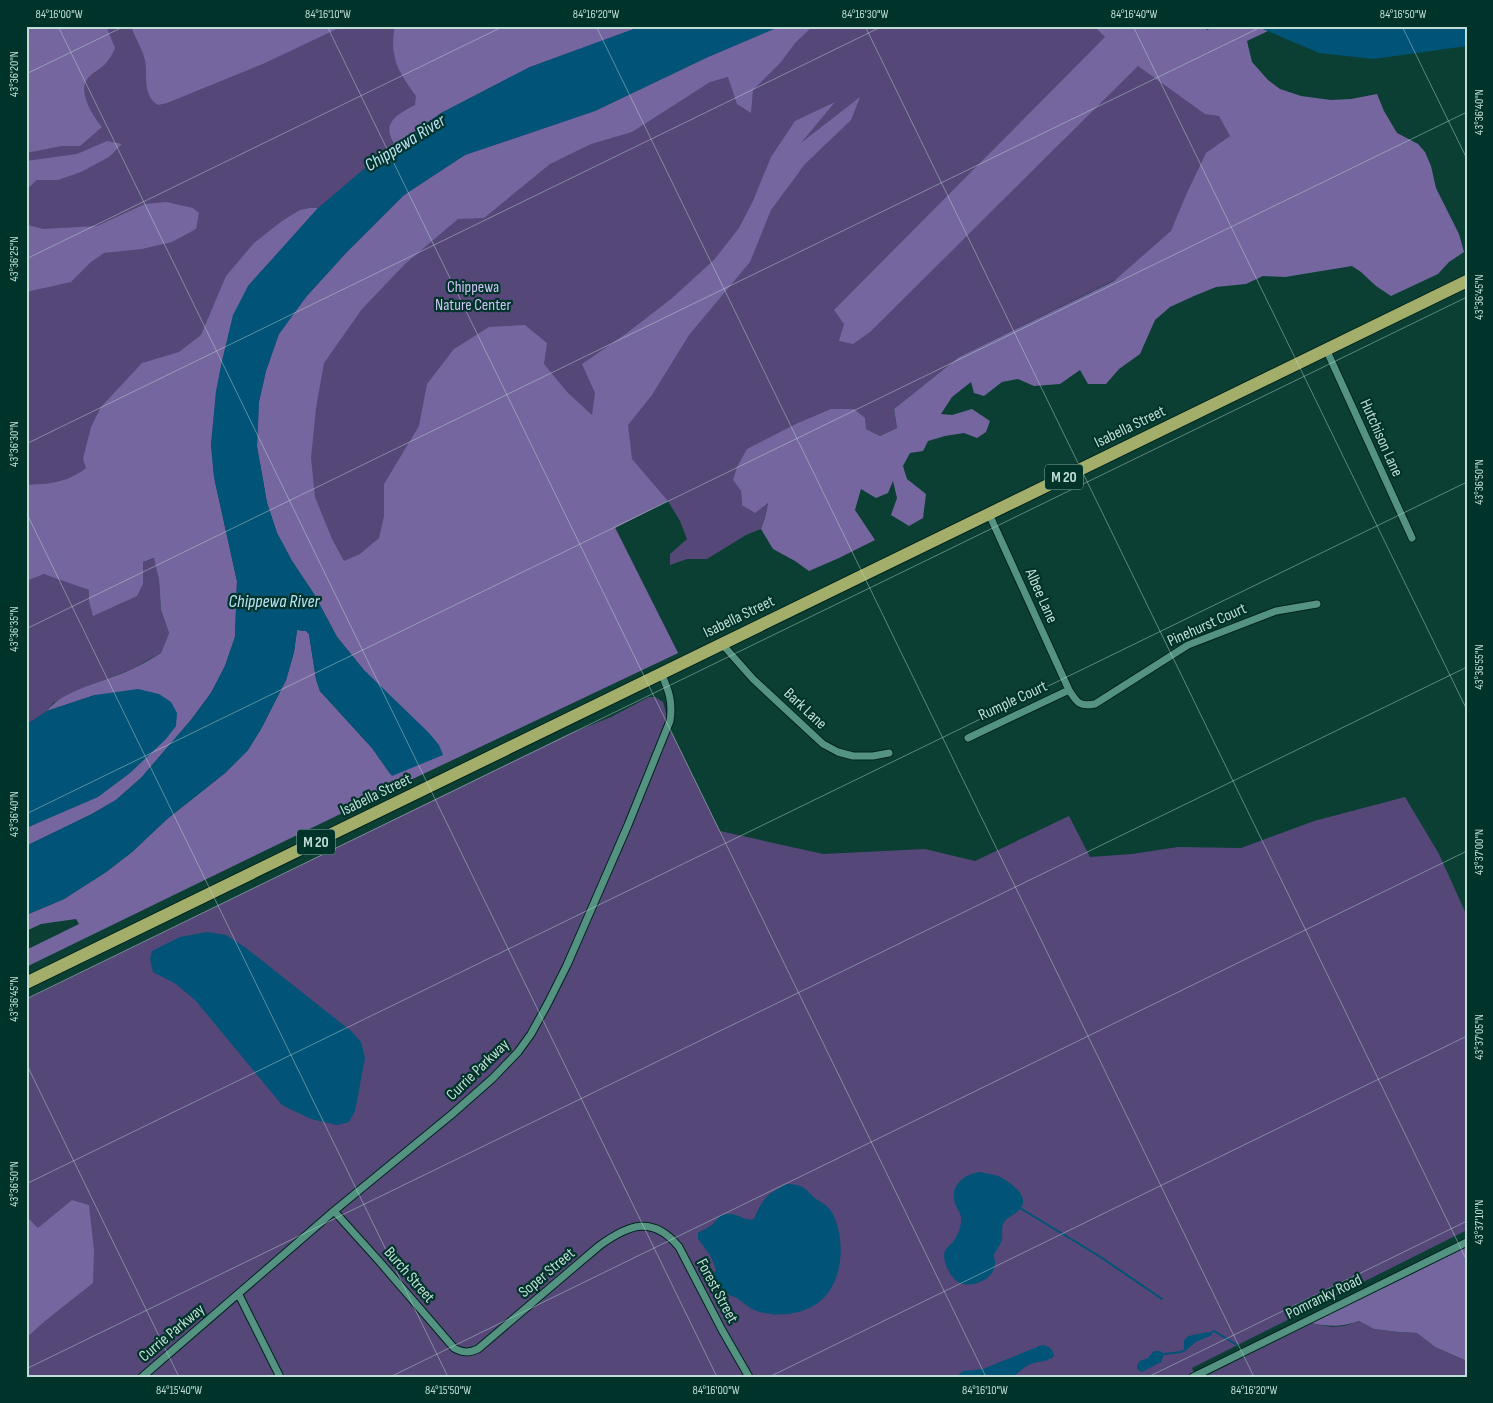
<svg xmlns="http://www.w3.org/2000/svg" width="1493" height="1403" viewBox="0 0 1493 1403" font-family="'Sofia Sans Condensed',sans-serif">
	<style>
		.green { fill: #554778 }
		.forest { fill: #7566a0 }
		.water { fill: #015377 }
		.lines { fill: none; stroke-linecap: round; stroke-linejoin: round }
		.stream { stroke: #015377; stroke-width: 2 }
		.street-casing { stroke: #01231c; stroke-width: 9 }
		.highway-casing { stroke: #01231c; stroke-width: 14 }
		.street { stroke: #549282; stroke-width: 7 }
		.highway { stroke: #a4ae6b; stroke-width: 12 }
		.ticks { fill: none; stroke: #c0ded5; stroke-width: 1; stroke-opacity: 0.45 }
		.labels { text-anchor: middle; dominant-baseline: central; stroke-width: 4.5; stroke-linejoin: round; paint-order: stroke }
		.shield { fill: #00342a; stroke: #86aba2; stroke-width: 1 }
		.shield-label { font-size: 15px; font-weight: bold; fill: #c0ded5 }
		.park-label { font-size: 16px; fill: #cec2f5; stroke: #00342a }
		.street-label { font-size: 16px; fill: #c0ded5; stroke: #00342a }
		.water-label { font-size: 18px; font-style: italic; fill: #bfe2f8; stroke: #00342a }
		.neatline { fill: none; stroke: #c0ded5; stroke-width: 2 }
		.ticks-label { font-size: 12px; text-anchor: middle; fill: #c0ded5 }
	</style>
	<rect width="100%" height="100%" fill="#0b3f34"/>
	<path class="green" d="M26,26H1172L1267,205L959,357L894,409L897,428L880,436L866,429L733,480L741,491L742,505L768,502L765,518L761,529L746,535L707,559H687L670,565V554L687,539L680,521L668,501L615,527L678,653L448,762L260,464L26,550Z
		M155,558L159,580L161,610L169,633L161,653L130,670L88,686L53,703L47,711L26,725V581C31,579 37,575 42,574C49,573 80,587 89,590V601L143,584V562Z
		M649,697H655L663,702L671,731L720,831L823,854L925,849L975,861L1069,816L1090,857L1132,854L1178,847L1241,848L1314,821L1405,797L1439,854L1467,916V1230L1192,1368L1196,1377H26V999L571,733L611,717Z
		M1359,1321L1374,1329L1398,1332L1417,1333L1435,1347L1467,1361V1377H1204L1311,1323L1332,1327L1344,1326Z"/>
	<path class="forest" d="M26,26H104L107,28L115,48C113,53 110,58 107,62C102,69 90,73 86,81C79,94 94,118 102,127L80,146H61L26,153Z
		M131,26H343L265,63L167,103L158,105C142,95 148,76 145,60C142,49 135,37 131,26Z
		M395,26H642L530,67L441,113L395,145C380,123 398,114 415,105L416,96C398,72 389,57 395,26Z
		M781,26H813L796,42L781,62L753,90L751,113L737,104L728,77L710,82L632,132L591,144L550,164L484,218L458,219L405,264L362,309L324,363L316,408L311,458L315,497L332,539L344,561L360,554L379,538L384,516V484L419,426L427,384L454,349L489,327L525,325L547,343L544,364L568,393L592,415L595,393L582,364L627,333L671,299L714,260L739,228L753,201L771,157L795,121L835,102L801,143L860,97L851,120L805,164L771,210L750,262L689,335L652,395L628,425L632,459L668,501L615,528L678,653L400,785L26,967V950L79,924L76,919L41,924L26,931V915L64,899L106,872L132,852L167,819L225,773L248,750L261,729L286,680L294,652L297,630L306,631L309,634L316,679L320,691L372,748L391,775L363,669L337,637L314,594L292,561L277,533L267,503L257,446L259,402L266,371L279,334L306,297L346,253L404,195L465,155L595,111L708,57Z
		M1094,26H1204L1207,30L1215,26H1256L1268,31L1247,41L1252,62L1268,80L1280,89L1301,96L1331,100L1351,99L1377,94L1384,111L1397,133L1418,144L1425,152L1431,166L1436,188L1459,234L1464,252L1449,262L1438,274L1391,296L1376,286L1361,272L1352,266L1285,277L1263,276L1246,284L1216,287L1194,296L1170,307L1155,320L1140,354L1119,369L1106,384H1088L1080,370L1060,384L1034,386L1018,379L1002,382L984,396L974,393L971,382L952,397L941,414L952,415L972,409L990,421L986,432L977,438L964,433L945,436L928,441L923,451L910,453L903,466L907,479L926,494L923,518L909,526L891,515L897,498L893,481L888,493L876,498L861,489L855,510L875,540L839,558L809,571L795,561L773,549L761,529L765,518L768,503L755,513L742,505L741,491L733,480L737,467L747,449L798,423L831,409H854L865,418L866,429L880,436L897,428L894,409L959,357L1114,281L1171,231L1186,195L1206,153L1230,136L1219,116L1205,114L1138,66L870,332L853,344L839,341L844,324L834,310L1105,37Z
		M107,141L122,144L109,157L81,172L58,180H37L26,190V161L77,154Z
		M166,202L193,208L199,213L196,229L172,242L142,249L104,253L91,262L71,282L26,292V222L28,225L43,229L97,226L145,204Z
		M310,208H318L248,286L222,361L216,392L211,445L214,477L237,581L235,637L225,666L211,693L191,720L141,778L116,800L92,814L26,846V828L39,822L95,695L47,711C62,690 107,681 130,670C141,665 151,659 161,653L169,633L161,610L159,580L154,558L143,562V584L137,596L93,616L89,601V590L44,574L26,581V485C49,484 67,483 86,468L83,459L91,427L101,407L142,363L179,352L201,335L226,276L254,243L282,221L300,210Z
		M72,1200L89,1205L94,1250L93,1283L45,1321L26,1338V1216L38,1228Z
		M1467,1247V1361L1435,1347L1417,1333L1398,1332L1374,1329L1359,1321C1340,1327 1331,1327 1311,1323Z"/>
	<path class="water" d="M642,26H781L708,57L595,111L465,155L404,195L346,253L306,297L279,334L266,371L259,402L257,446L267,503L277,533L292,561L314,594L337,637L363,669L429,733L439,745L443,755L392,776L372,748L320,691L316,679L309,634L306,631L297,630L294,652L286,680L261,729L248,750L225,773L167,819L132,852L106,872L64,899L26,915V846L92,814L116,800L141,778L191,720L211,693L225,666L235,637L237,581L214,477L211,445L216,392L222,361L233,315L248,286L318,208L371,163L441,113L530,67Z
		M1256,26H1467V46L1374,59L1319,53Z
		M138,689L159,694L171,702L177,713L176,726L166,739L130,773L98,797L26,828V725L47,711L95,695Z
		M207,932L226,935L246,948L351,1031L361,1042L365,1058L355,1111L349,1122L337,1125L311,1119L282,1105L196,1001L176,984L153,972L150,959L152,951L180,937Z
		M979,1172C985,1173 992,1174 998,1176C1007,1180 1028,1194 1022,1206C1017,1215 1007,1216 1003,1224C1001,1230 1003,1234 1002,1239C1001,1245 997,1248 995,1253C992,1257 996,1259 995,1264C994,1278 976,1287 963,1284C952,1282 941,1261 945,1251C947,1247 950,1245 953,1242C957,1237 961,1228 961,1221C962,1214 957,1209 955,1203C949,1187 964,1174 979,1172Z
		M787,1184C806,1185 804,1189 816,1199C821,1202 828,1206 831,1211C845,1234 844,1273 827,1294C811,1315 777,1319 754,1310C747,1307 742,1301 735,1297C732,1296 727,1295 725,1292C720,1288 717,1282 712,1278L716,1269L710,1255L698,1239V1233C702,1230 708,1228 712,1225C718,1219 719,1213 731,1214C740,1215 744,1221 754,1219C763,1198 767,1194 787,1184Z
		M1207,1332L1212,1335L1196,1342L1185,1351C1179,1332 1196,1336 1207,1332Z
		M1042,1345C1049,1346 1053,1349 1054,1356C1048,1362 1041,1361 1034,1363C1027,1365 1019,1371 1014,1377H956L963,1371L983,1369Z
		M1154,1351H1160L1164,1354L1161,1362L1142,1372L1137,1369V1365L1140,1361L1148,1358Z"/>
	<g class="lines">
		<path class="stream" d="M1020,1208L1099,1256L1162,1299
			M1209,1334L1214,1331L1237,1345
			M1164,1354L1181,1352L1185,1350"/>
		<g class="street-casing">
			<path id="street" d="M1326,349L1412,538
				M989,514L1069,690C1077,703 1080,707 1095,704L1188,645L1276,611L1317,604
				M722,644L753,679L823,744L838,752L853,756H873L889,753
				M968,738L1069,690
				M334,1211L379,1261L454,1348C463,1353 469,1353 478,1349L599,1246C629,1224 653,1215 679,1247L722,1330L749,1377
				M239,1295L280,1377
				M142,1377L334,1211L451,1115L493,1078L518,1052L531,1034L548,1003L567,965L628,825L670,721C673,702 669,691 661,673
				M1193,1377L1467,1242"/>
		</g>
		<g class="highway-casing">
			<path id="highway" d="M26,983L1467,281"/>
		</g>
		<use href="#street" class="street"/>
		<use href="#highway" class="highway"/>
	</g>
	<path class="ticks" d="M58,26L717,1377M327,26L986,1377M596,26L1254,1377M865,26L1467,1261M1133,26L1467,710M1402,26L1467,159M26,74L125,26M26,259L504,26M26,444L883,26M26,512L448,1377M26,629L1263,26M26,814L1467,112M26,999L1467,297M26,1063L179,1377M26,1184L1467,482M26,1369L1467,667M390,1377L1467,851M769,1377L1467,1036M1148,1377L1467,1221"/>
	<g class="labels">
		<g class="shield">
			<rect x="1045" y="464.5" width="38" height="25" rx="4"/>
			<rect x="297" y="829.5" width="38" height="25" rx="4"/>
		</g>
		<g class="shield-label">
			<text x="1064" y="477">M 20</text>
			<text x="316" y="842">M 20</text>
		</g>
		<g class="park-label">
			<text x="473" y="287">Chippewa<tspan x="473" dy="18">Nature Center</tspan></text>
		</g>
		<g class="street-label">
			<text transform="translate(1130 427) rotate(-26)">Isabella Street</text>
			<text transform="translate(1381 438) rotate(66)">Hutchison Lane</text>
			<text transform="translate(1041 596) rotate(66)">Albee Lane</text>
			<text transform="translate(739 617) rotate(-26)">Isabella Street</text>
			<text transform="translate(1207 625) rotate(-24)">Pinehurst Court</text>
			<text transform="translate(1013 701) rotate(-25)">Rumple Court</text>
			<text transform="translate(805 709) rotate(43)">Bark Lane</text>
			<text transform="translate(376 795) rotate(-26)">Isabella Street</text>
			<text transform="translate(478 1070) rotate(-44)">Currie Parkway</text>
			<text transform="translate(547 1273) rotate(-40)">Soper Street</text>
			<text transform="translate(409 1275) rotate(49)">Burch Street</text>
			<text transform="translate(717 1291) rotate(62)">Forest Street</text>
			<text transform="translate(1324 1297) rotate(-26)">Pomranky Road</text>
			<text transform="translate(172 1333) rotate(-40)">Currie Parkway</text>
		</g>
		<g class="water-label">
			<text transform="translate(405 143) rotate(-32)">Chippewa River</text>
			<text x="274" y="601">Chippewa River</text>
		</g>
	</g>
	<rect width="1493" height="1403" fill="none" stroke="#00342a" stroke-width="55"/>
	<rect x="28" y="28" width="1438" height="1348" class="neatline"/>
	<g class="ticks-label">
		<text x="59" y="18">84°16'00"W</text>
		<text x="328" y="18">84°16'10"W</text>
		<text x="596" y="18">84°16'20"W</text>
		<text x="865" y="18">84°16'30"W</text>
		<text x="1134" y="18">84°16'40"W</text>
		<text x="1403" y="18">84°16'50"W</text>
		<text transform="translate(14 74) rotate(-90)" y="4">43°36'20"N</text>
		<text transform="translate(1479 112) rotate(-90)" y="4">43°36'40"N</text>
		<text transform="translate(14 259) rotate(-90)" y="4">43°36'25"N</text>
		<text transform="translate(1479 297) rotate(-90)" y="4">43°36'45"N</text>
		<text transform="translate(14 444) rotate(-90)" y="4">43°36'30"N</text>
		<text transform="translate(1479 482) rotate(-90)" y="4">43°36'50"N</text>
		<text transform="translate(14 629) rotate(-90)" y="4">43°36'35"N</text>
		<text transform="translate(1479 667) rotate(-90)" y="4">43°36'55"N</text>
		<text transform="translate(14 814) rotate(-90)" y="4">43°36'40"N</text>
		<text transform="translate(1479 852) rotate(-90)" y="4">43°37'00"N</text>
		<text transform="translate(14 999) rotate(-90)" y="4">43°36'45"N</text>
		<text transform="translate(1479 1037) rotate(-90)" y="4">43°37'05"N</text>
		<text transform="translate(14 1184) rotate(-90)" y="4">43°36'50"N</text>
		<text transform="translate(1479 1222) rotate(-90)" y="4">43°37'10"N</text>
		<text x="179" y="1394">84°15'40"W</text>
		<text x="448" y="1394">84°15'50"W</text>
		<text x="716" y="1394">84°16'00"W</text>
		<text x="985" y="1394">84°16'10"W</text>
		<text x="1254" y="1394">84°16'20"W</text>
	</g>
</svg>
